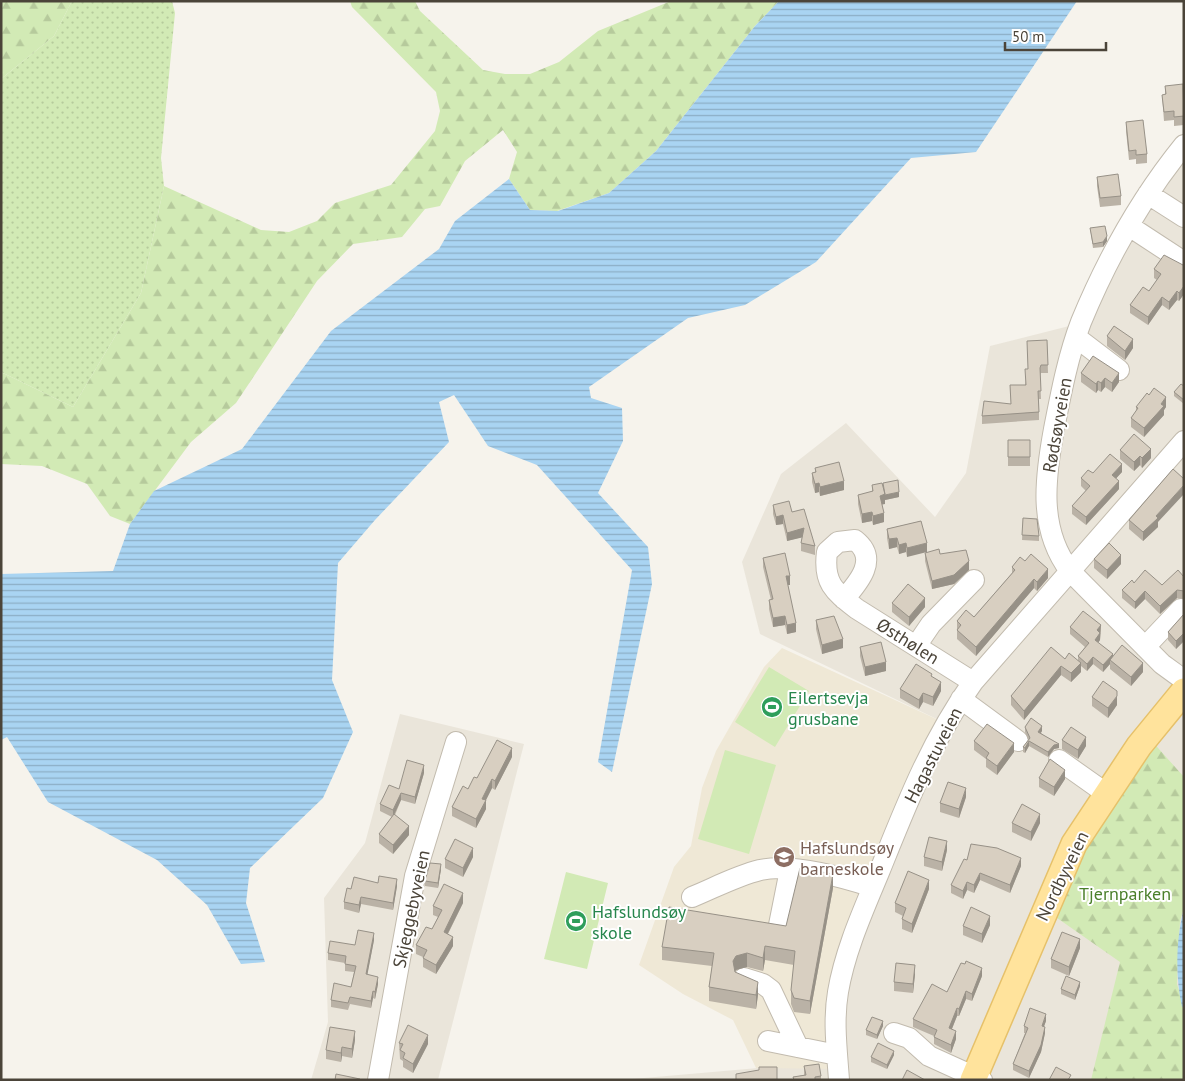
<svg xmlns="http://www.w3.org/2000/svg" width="1185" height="1081" viewBox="0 0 1185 1081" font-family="'PT Sans',sans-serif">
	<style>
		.residential { fill: #eae5da }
		.education { fill: #efe8d6 }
		.grass { fill: url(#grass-dots) }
		.forest { fill: url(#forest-firs) }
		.pitch { fill: #d2eab5 }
		.water { fill: url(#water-rules) }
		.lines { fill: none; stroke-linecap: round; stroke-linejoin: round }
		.minor-casing { stroke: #c2bbae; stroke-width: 22 }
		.major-casing { stroke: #e6c16a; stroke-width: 28 }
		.minor { stroke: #fff; stroke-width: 20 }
		.major { stroke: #ffe39c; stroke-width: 25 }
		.wall { fill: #bab2a6 }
		.shaded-wall { fill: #979187 }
		.building { fill: #d8cfc1; stroke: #979187 }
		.labels { text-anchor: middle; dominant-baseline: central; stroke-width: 4; stroke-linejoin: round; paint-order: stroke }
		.street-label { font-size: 18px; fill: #4b4439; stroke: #fff }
		.leisure-label { font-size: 18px; fill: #27864d; stroke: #fff; text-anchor: start }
		.education-label { font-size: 18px; fill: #785e54; stroke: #fff; text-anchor: start }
		.park-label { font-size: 18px; fill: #4a7f2a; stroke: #fff }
	</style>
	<defs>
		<pattern id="grass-dots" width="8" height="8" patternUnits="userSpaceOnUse" patternTransform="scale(1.25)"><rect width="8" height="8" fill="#d2eab5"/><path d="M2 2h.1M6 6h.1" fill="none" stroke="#b6ca9c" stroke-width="1.8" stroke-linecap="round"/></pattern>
		<pattern id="forest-firs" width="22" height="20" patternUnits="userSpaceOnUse" patternTransform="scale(1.25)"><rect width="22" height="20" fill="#d2eab5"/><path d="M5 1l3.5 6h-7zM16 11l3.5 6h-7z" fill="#b6ca9c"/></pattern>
		<pattern id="water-rules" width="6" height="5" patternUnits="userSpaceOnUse" patternTransform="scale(1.25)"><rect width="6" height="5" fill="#a9d4f2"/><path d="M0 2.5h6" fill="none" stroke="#8caec5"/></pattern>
	</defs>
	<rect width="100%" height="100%" fill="#f6f3ec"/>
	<path class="residential" d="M1184,145V1080H621L769,1067L838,1068V994L945,723L760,634L742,562L781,474L846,423L935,517L966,473L990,346L1081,323Z
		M400,714L524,744L438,1080H311L328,1022L324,898L365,843Z"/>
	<path class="education" d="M782,648L945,723L855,934L838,1069L756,1068L733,1020L683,994L639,965L674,867L691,846L702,788L716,751L764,667Z"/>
	<path class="grass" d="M72,1H172L175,13L161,158L164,186L141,293L73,407L1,372V79L54,36Z"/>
	<path class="forest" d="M1,1H72L54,36L1,79Z
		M350,1H415L420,11L483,70L505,74H530L559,62L598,31L671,1H779L755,26L656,151L609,193L557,211L530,210L509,179L517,152L503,130L465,161L440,206L425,209L402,237L353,244L317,281L236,403L191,442L130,524L110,516L87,484L42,466L1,464V372L73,407L141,293L164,186L261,230L289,232L317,221L335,203L391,185L435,131L440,111L436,92L352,7Z
		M1150,739L1184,777V908L1180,921L1177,984L1184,1006V1080H1091L1120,962L1050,913L1086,840Z"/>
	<path class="pitch" d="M769,667L809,691L775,747L735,722Z
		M725,750L776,765L749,854L698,839Z
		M566,872L608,883L587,969L544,959Z"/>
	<path class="water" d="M779,1H1077L976,152L911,158L816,262L745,305L688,318L589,387L591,398L622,408L623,441L598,493L648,547L652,584L612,772L598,762L632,570L537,465L488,446L454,395L439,402L449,442L375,520L338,563L332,680L353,732L323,798L250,868L246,903L265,962L241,964L207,905L157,860L48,802L7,737L1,740V574L113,571L130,524L154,491L242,449L331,331L439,249L455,221L509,179L530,210L558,211L609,193L656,151L755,26Z
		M1184,908V1006L1182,1007C1175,976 1176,939 1184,908Z"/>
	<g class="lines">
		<g class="minor-casing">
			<path id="minor" d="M1184,145C1141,198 1107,259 1081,322C1068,356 1061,393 1054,429C1045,478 1038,529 1070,571L1162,664L1184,680
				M1148,194L1184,217
				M1129,226L1184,262
				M1077,338L1119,370
				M844,599C859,582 879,559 855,540L838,542L827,552C823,583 834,591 857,609L973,682
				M916,646L931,624L974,580
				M1145,647L1181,609
				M961,699L1018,741
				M1059,760L1107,794
				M692,897C714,888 736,876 760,870C792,863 842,877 873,887
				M779,925L790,870
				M744,978L763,984L771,990L798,1047
				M894,1033L909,1038L929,1056L982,1080
				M768,1041L837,1055
				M378,1080L415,876L456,742
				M839,1080C837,1051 833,1021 838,992C845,950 864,909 880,870C907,803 931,741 973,682L1184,441"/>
		</g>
		<g class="major-casing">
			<path id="major" d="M973,1080L1074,844L1139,746L1184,691"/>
		</g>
		<use href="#minor" class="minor"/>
		<use href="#major" class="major"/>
	</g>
	<path class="wall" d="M1165,86L1184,87V125L1174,126V120L1164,121L1162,95H1165Z
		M1126,122L1147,154V163L1136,164V159L1129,160L1126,131Z
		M1097,177L1121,196V205L1100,207L1097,186Z
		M1090,228L1107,241L1103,247L1093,248Z
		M1184,265V294L1179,301L1177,300L1169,310L1162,305L1148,325L1130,313V305L1149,291L1157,280L1154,278V269Z
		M1107,336L1133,348L1125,360L1107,346Z
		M1047,340L1048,373H1041L1040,375L1041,399H1039V420L982,424V416L1011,404L1010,385H1025L1028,369Z
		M1093,356L1119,382L1112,392L1105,387L1101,392L1098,390L1096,393L1081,382V373Z
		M1184,386V404L1174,396V392Z
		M1136,407H1166L1164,410V415L1144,437L1131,427V418L1136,412Z
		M1008,440H1030V466H1008Z
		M1120,450L1151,458L1142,468L1140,465L1134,471L1120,459Z
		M815,468L844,490L820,496L819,492L815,493L812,482V473H815Z
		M1122,472L1116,478L1119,489L1086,525L1072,514V506L1086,491L1081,486V478L1093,473Z
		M872,485L899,497L885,500V497V504H882L884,522L873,525L872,521L862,523L858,504V495L872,492Z
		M773,505L792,512L815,546V555L801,551V543L802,537L787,541L783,524L776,525L773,514Z
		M1023,518L1039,536V541L1022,540Z
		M1129,520L1158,522V527L1143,541L1129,529Z
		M921,521L907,557L906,552L899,554L897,547L889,549L887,538V529Z
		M925,553L940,554L969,570L954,584L932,589L925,561Z
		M763,558L790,585H788L796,632L787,634L785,625L773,627L769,609V600H771L763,567Z
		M1094,559L1121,564L1107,579L1094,568Z
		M1012,567L1048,578L1037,591L1034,588L976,656L957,639V621L974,617L1012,573Z
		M1184,577V599L1177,598L1160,614L1145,599L1135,609L1122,598V590L1134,583L1162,585Z
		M892,603L925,607L909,626L892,612Z
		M1184,614V641L1176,649L1168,640V632Z
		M816,620L843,648L822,654L816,629Z
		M1101,625L1100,640L1098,643L1113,656L1143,672L1131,686L1110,669V664L1103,672L1093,664L1087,671L1081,666V672L1071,682L1061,675L1024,720L1011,705V696L1065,659L1078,660V656L1085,647L1070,634V627Z
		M860,647L886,671L865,676L860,656Z
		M932,677L941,691L933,706L923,702L919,709L900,698V689Z
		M1092,697L1117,705L1108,718L1092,706Z
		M1025,727L1042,731L1041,733L1059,748L1054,749L1048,757L1029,746L1025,753L1023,752V747L1028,740L1025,732Z
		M1062,740L1086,746L1078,759L1062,749Z
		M974,741L1014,752L997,775L986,767V759L974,750Z
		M512,757L495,790L492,788L486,800V809L476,828L452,816V807L477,778Z
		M424,773L415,804L401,800L395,815L409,835L393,854L379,843V834L392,817L380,811V804L399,789Z
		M1039,778L1065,779L1054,796L1039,787Z
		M966,797L959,818L940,812V803Z
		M1012,823H1040L1031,841L1012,832Z
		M947,850L942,871L924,866V857Z
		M473,857L463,877L445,868V859Z
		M967,860L1021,866L1010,893L980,880L974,893L967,890L963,899L951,893V885Z
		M441,869L438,888L425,886V881Z
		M378,883L397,886L393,910L361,904L359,913L344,909V902L351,889Z
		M833,888L810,1014L794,1012L791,1004V990L794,965L765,960L763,971L747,967L736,970L735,972L758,995L756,1009L709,1001V987L712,966L662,960V947L786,926Z
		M929,889L912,933L902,929V919L903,916L895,912V903Z
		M463,903L448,934L453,946L436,974L423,967V957L416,954V945L432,929L438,917L433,915V906Z
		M990,925L982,943L963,935V926Z
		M374,940L367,975L378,984L375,999L373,998L371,1008L350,1004L348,1010L331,1007V1000L351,987L354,972L345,971V963L328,960V953Z
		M1080,948L1069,976L1051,968V959Z
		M915,974L913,993L894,991V982Z
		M982,976L972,1001L966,999L959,1016H957L952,1029L956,1039L951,1053L934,1044V1036L913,1027V1019L947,992Z
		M1080,986L1075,1000L1061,994V989Z
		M1046,1021L1044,1026L1045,1033L1041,1052L1029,1078L1013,1070V1064L1025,1033H1024V1026Z
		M883,1026L877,1039L866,1035V1030Z
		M355,1040L352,1058L342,1056L341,1062L326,1059V1050Z
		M399,1043L428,1044L413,1073L403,1067V1061L400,1059Z
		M894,1055L887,1069L871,1062V1057Z
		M804,1066L821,1076V1080H793V1077L804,1075Z"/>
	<path class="shaded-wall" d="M1107,236V241L1103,247V242Z
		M1184,286V294L1179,301V293Z
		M1177,291V300L1169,310V302Z
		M1162,297V305L1148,325V317Z
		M1133,339V348L1125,360V351Z
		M1119,373V382L1112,392V383Z
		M1105,378V387L1101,392V383Z
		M1098,381V390L1096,393V384Z
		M1166,397V407L1164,410V415L1144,437V428Z
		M1151,449V458L1142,468V458Z
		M1140,456V465L1134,471V462Z
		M1122,464V472L1112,483V475Z
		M844,481V490L820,496V487Z
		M1119,481V489L1086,525V517Z
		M819,483V492L815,493V484Z
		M1184,485V494L1158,522V527L1143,541V532L1156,516Z
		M899,492V497L885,500V495Z
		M885,494V504L880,505V496Z
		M872,512V521L862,523V514Z
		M884,513V522L873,525V516Z
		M783,515V524L776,525V517Z
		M804,528V537L787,541V533Z
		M897,538V547L889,549V539Z
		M906,543V552L899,554V545Z
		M927,543V552L907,557V548Z
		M1121,555V564L1107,579V570Z
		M969,561V570L954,584L932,589V581Z
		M1048,569V578L1037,591V582Z
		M786,576H790V585H786Z
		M1034,579V588L976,656V647Z
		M1177,590V598L1160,614V606Z
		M1145,591V599L1135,609V602Z
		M925,598V607L909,626V617Z
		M785,616V625L773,627V618Z
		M796,623V632L787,634V625Z
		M1101,625L1100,640L1095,647V640L1097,630Z
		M1184,633V641L1176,649V641Z
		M843,639V648L822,654V645Z
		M1113,654V661L1110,660V664L1103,672V665Z
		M1093,657V664L1087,671V664Z
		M886,662V671L865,676V667Z
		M1081,663V672L1071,682V673Z
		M1143,663V672L1131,686V677Z
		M1061,666V675L1024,720V711Z
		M941,682V691L933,706V697Z
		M923,693V702L919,709V700Z
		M1117,696V705L1108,718V708Z
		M1042,726V731L1038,736V732Z
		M1086,737V746L1078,759V750Z
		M1029,741V746L1025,753V748Z
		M1014,743V752L997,775V766Z
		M1059,744V748L1054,749L1048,757V752L1054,745Z
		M512,748V757L495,790V781Z
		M424,765V773L415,804V797Z
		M1065,770V779L1054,796V787Z
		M492,779V788L482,808V799Z
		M966,788V797L959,818V809Z
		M401,793V800L393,817V810Z
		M486,800V809L476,828V819Z
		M1040,814V823L1031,841V832Z
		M409,826V835L393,854V845Z
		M947,841V850L942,871V862Z
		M473,848V857L463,877V868Z
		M1021,858V866L1010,893V885Z
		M441,864V869L438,888V883Z
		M980,873V880L974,893V885Z
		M833,874V888L810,1014V1001Z
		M397,879V886L393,910V903Z
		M929,880V889L912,933V924Z
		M967,882V890L963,899V891Z
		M463,893V903L444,941V932Z
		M361,897V904L359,913V905Z
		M990,916V925L982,943V934Z
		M374,933V940L366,982V974Z
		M453,937V946L436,974V965Z
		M1080,939V948L1069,976V967Z
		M765,946V960L763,971V958Z
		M747,953V967L736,970L733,975V961L736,956Z
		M915,965V974L913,993V984Z
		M982,968V976L972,1001V994Z
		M378,977V984L375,999V992Z
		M758,982V995L756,1009V995Z
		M1080,982V986L1075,1000V995Z
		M373,991V998L371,1008V1001Z
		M966,991V999L959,1016V1009Z
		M957,1008V1016L949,1036V1028Z
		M1046,1014V1021L1042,1032V1026Z
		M883,1021V1026L877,1039V1035Z
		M1045,1027V1033L1041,1052L1029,1078V1071Z
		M355,1031V1040L352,1058V1049Z
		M956,1031V1039L951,1053V1045Z
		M428,1035V1044L413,1073V1064Z
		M342,1047V1056L341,1062V1053Z
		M894,1051V1055L887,1069V1065Z"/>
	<path class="building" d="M1183,84L1184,116L1174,117V111L1164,112L1162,95L1166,94L1165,86Z
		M1143,120L1147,154L1136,155V150L1129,151L1126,122Z
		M1118,174L1121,196L1100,198L1097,177Z
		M1105,226L1107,236L1103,242L1093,244L1090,228Z
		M1164,255L1183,265H1184V286L1179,293L1177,291L1169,302L1162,297L1148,317L1130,305L1143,287L1149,291L1161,274L1154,269Z
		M1114,326L1133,339L1125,351L1107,336Z
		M1047,340L1048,365H1041L1040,368L1041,391H1038L1039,412L982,416L984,401L1011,404L1010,385H1026L1025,369H1028L1027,341Z
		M1093,356L1119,373L1112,383L1105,378L1101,383L1098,381L1096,384L1081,373Z
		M1181,384L1184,386V400L1174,392Z
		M1154,388L1166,397L1161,404L1164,406L1144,428L1131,418L1138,408L1136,407L1147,393L1149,395Z
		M1134,434L1151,449L1142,458L1140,456L1134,462L1120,450Z
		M1008,440H1030V457H1008Z
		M1110,454L1122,464L1112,475L1119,481L1086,517L1072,506L1090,486L1081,478L1088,470L1093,473Z
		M839,462L844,481L820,487L819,483L815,484L812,473L816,472L815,468Z
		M1173,469L1184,479V485L1156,516L1158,518L1143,532L1129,520Z
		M898,480L899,492L885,495L883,483Z
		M882,483L885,494L880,496L884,513L873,516L872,512L862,514L858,495L873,491L872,485Z
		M789,501L792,512L804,509L815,546L801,543L804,528L787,533L783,515L776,517L773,505Z
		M1023,518L1037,519L1039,536L1022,535Z
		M921,521L927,543L907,548L906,543L899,545L897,538L889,539L887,529Z
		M1109,543L1121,555L1107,570L1094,559Z
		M939,549L940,554L966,550L969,561L954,575L932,581L925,553Z
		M785,553L790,576H786L796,623L787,625L785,616L773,618L769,600L773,599L763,558Z
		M1031,554L1048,569L1037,582L1034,579L976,647L957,630L961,625L957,621L966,610L974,617L1015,570L1012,567L1020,557L1025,561Z
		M1145,570L1162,585L1178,570L1184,577V591L1177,590L1160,606L1145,591L1135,602L1122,590L1132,580L1134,583Z
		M908,584L925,598L909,617L892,603Z
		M1083,611L1101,625L1097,630L1100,633L1095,640L1113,654L1103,665L1093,657L1087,664L1078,656L1089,643L1070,627Z
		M1184,614V633L1176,641L1168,632Z
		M834,616L843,639L822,645L816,620Z
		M881,642L886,662L865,667L860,647Z
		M1122,645L1143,663L1131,677L1110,660Z
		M1051,647L1065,659L1069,653L1081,663L1071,673L1061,666L1024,711L1011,696Z
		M916,664L932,674L931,676L941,682L933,697L923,693L919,700L900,689Z
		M1103,681L1117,691V696L1108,708L1092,697Z
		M1031,718L1042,726L1038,732L1059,744L1054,745L1048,752L1029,741L1025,748L1023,747L1030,738L1025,727Z
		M987,724L1014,743L997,766L986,758L989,753L974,741Z
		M1071,727L1086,737L1078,750L1062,740Z
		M497,740L512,748L495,781L492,779L482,799L486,800L476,819L452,807L463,786L468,789L474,777L477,778Z
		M1050,759L1065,770L1054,787L1039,778Z
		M407,760L424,765L415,797L401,793L393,810L380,804L389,785L399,789Z
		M948,782L966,788L959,809L940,803Z
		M1022,804L1040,814L1031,832L1012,823Z
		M394,814L409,826L393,845L379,834Z
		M929,837L947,841L942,862L924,857Z
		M455,839L473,848L463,868L445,859Z
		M971,844L997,848L1021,858L1010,885L980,873L974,885L967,882L963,891L951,885L964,859L967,860Z
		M430,863L441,864L438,883L425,881Z
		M800,868L833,874L810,1001L794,998L791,990L795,951L765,946L763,958L747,953L736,956L733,961L735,972L758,982L756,995L709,987L714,953L662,947L669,907L786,926Z
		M908,871L929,880L912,924L902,919L906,908L895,903Z
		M379,876L397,879L393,903L361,897L359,905L344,902L347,888L351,889L354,877L378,883Z
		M444,884L463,893L444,932L453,937L436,965L423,958L427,950L416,945L426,927L432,929L442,910L433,906Z
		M971,907L990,916L982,934L963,926Z
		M358,930L374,933L366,974L378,977L375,992L373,991L371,1001L350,997L348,1003L331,1000L334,983L351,987L356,966L345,964L346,956L328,953L330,941L355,945Z
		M1062,932L1080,939L1069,967L1051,959Z
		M966,961L982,968L972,994L966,991L959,1009L957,1008L949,1028L956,1031L951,1045L934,1037L937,1030L913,1019L932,984L947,992L961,963L965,964Z
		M896,963L915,965L913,984L894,982Z
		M1066,976L1080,982L1075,995L1061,989Z
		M1030,1008L1046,1014L1042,1026L1045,1027L1041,1045L1029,1071L1013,1064L1028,1028L1024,1026Z
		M872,1017L883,1021L877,1035L866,1030Z
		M408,1025L428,1035L413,1064L403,1058L405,1053L400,1050L403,1044L399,1043Z
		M330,1027L355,1031L352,1049L342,1047L341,1053L326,1050Z
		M878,1043L894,1051L887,1065L871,1057Z
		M819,1064L821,1076L815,1077V1080H794L793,1077L806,1075L804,1066Z
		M759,1067H777V1080H736V1074L759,1070Z
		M1056,1067L1071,1075L1068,1080H1049Z
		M907,1070L925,1080H902Z
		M336,1074L360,1079V1080H335Z"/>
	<defs>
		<g id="stadium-disc" transform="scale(1.125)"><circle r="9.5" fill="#2e9e5b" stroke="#fff"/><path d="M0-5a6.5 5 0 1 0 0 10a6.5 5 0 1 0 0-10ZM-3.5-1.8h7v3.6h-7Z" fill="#fff"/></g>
		<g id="school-disc" transform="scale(1.125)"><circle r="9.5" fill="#8d6e63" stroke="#fff"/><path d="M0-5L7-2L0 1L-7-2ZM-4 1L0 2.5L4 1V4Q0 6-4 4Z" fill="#fff"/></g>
	</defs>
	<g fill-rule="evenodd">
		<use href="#stadium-disc" x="772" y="707"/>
		<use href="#school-disc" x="784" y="857"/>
		<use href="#stadium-disc" x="576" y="921"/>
	</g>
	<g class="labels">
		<g class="street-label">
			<text transform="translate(1057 425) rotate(-80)">Rødsøyveien</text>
			<text transform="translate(908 641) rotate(32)">Østhølen</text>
			<text transform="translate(933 755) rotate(-63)">Hagastuveien</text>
			<text transform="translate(1062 876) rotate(-64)">Nordbyveien</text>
			<text transform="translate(411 909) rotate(-78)">Skjeggebyveien</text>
		</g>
		<g class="leisure-label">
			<text x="788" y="697">Eilertsevja<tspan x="788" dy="21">grusbane</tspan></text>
			<text x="592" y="911">Hafslundsøy<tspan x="592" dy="21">skole</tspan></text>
		</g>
		<g class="education-label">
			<text x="800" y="847">Hafslundsøy<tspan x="800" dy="21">barneskole</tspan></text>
		</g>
		<g class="park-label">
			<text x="1125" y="893">Tjernparken</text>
		</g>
	</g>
	<rect width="1185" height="1081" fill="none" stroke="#4b4439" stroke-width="5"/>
	<path d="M1005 42v8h101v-8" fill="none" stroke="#4b4439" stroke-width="2.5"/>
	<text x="1012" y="42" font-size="15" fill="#4b4439" stroke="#ffffff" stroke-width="4" paint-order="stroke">50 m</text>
</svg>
